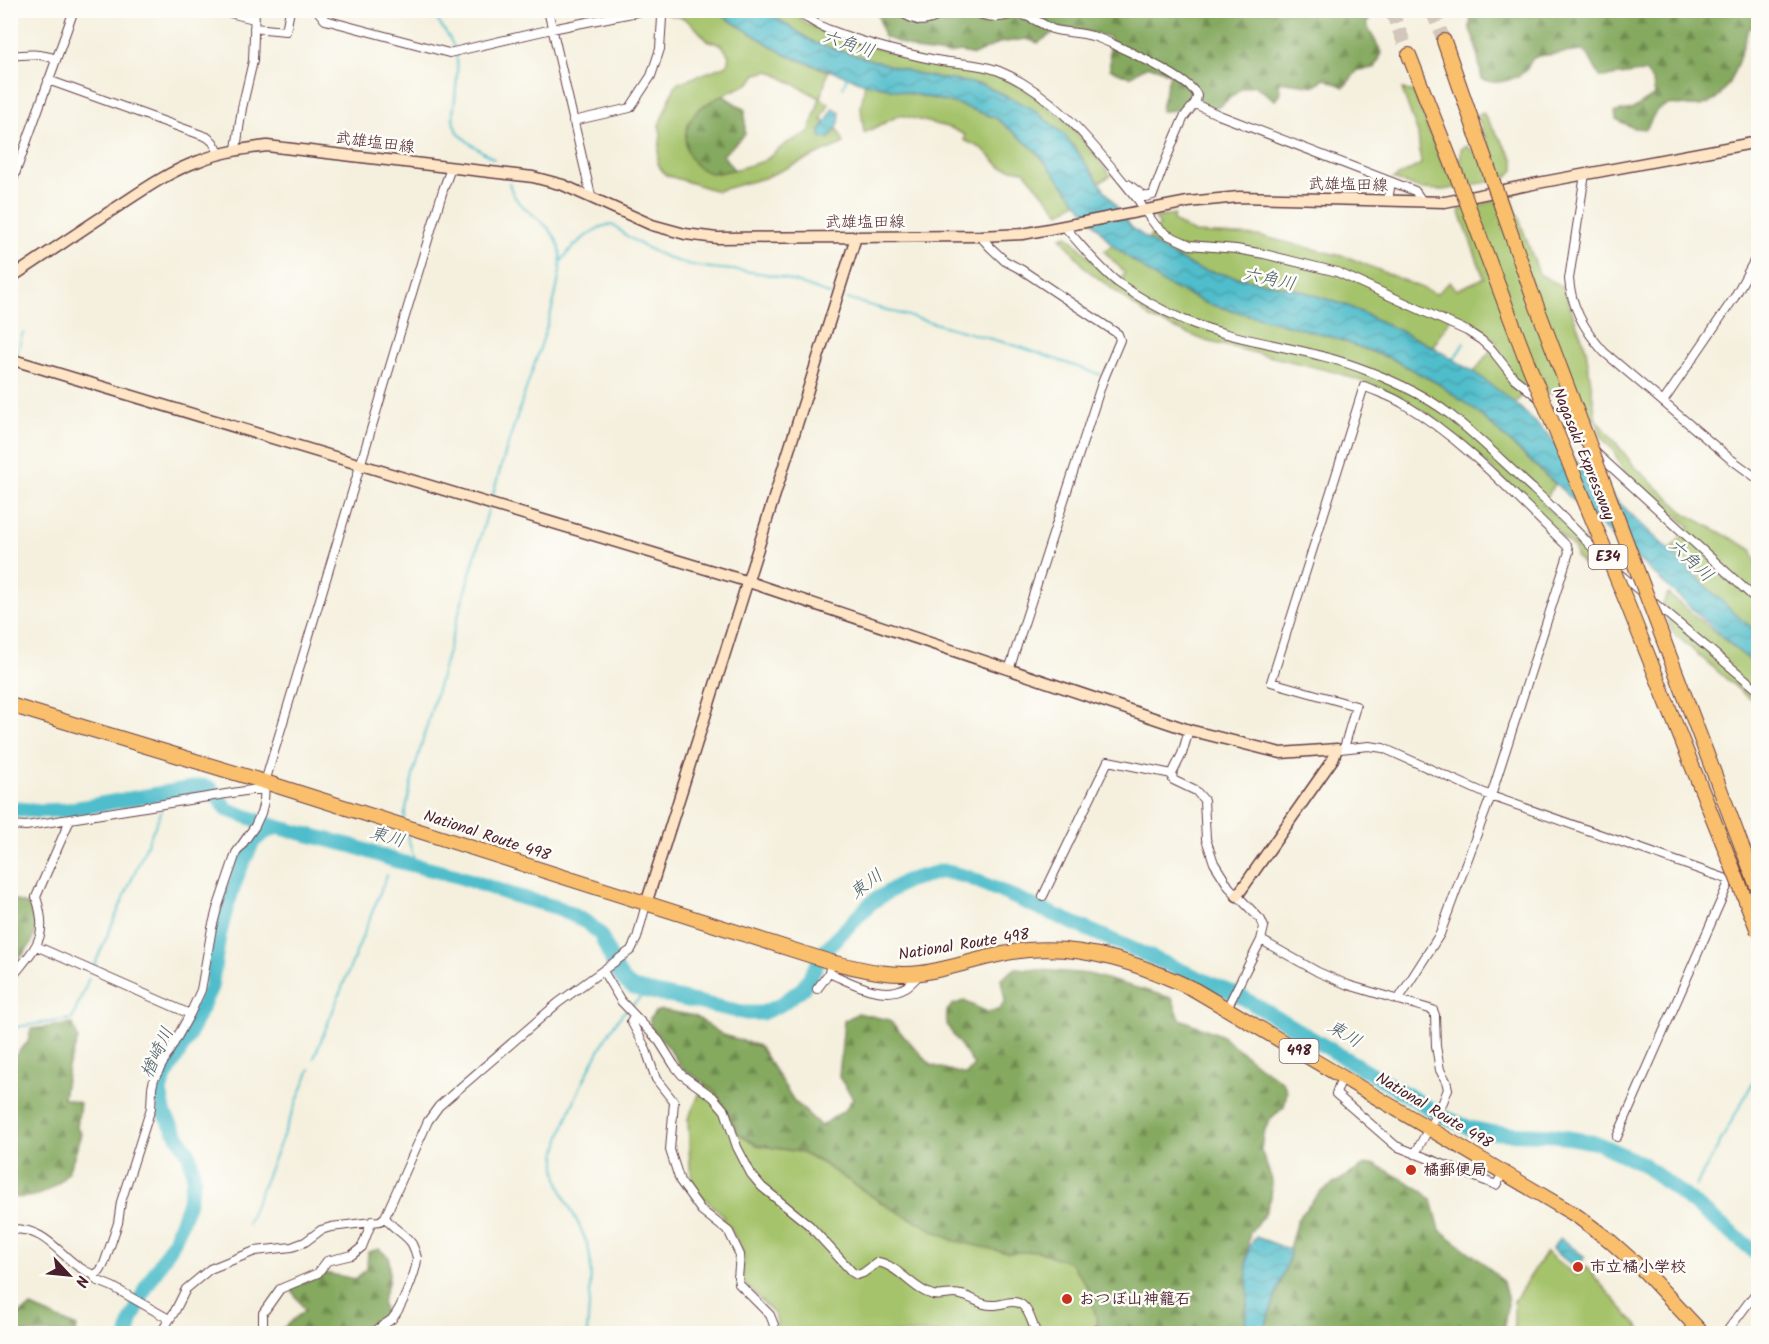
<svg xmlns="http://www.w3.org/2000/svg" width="1769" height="1344" viewBox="0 0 1769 1344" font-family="Kalam,'Klee One',sans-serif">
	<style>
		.grass { fill: #a5c36a; stroke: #78714a; stroke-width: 1.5; fill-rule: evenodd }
		.forest { fill: url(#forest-firs); stroke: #676444; stroke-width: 1.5 }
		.water { fill: url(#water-waves); stroke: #4d6e7b; stroke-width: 1.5 }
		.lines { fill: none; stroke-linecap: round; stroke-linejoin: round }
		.stream { stroke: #50bdcb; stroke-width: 2 }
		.river { stroke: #50bdcb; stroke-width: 15 }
		.highway-tunnel { stroke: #d3c6ba; stroke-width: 14; stroke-dasharray: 14 7; stroke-linecap: butt }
		.street-casing { stroke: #643e46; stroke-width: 10 }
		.secondary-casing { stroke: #643e46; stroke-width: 13 }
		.highway-casing { stroke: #643e46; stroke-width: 16 }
		.street { stroke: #fff; stroke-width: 8 }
		.secondary { stroke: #fde5c5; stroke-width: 10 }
		.highway { stroke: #f9bf6d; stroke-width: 14 }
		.highway-bridge-casing { stroke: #643e46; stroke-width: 16; stroke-linecap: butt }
		.highway-bridge { stroke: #f9bf6d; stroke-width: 14 }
		.poi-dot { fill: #c8321e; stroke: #fdfcf7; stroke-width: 2 }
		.labels { text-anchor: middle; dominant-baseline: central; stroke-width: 5; stroke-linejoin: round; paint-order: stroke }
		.shield { fill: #fdfcf7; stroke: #806168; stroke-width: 1.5 }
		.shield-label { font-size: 15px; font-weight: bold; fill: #4a1f2b }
		.street-label { font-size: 16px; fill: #4a1f2b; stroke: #fdfcf7 }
		.poi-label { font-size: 16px; font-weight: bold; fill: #4a1f2b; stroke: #fdfcf7; text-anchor: start }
		.water-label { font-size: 18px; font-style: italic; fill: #4c5e6b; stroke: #fdfcf7 }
	</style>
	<defs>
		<pattern id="forest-firs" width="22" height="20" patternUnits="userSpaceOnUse" patternTransform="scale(1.5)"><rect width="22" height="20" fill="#84a95e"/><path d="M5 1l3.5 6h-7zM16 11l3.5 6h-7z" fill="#6e894e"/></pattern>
		<pattern id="water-waves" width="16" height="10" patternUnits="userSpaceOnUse" patternTransform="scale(1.5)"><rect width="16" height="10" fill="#50bdcb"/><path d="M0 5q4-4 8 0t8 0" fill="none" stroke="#4499a5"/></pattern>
	</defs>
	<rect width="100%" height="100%" fill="#fdfcf7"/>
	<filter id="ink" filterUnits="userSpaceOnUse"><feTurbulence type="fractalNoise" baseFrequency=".0167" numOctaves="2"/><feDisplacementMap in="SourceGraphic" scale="12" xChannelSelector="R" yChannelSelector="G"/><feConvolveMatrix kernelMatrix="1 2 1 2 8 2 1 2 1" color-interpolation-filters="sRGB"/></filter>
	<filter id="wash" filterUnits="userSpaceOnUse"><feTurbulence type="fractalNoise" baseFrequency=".008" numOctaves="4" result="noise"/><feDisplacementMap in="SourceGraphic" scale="24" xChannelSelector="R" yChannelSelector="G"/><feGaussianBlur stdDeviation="1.35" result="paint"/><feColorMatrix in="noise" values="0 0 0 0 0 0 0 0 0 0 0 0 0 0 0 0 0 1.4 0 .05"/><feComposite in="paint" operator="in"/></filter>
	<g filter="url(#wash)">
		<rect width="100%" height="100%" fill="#f5f0de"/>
		<path class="grass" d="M665,11H715L786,55L828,71L821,98L829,104L821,120L826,122L820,130L828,139L837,128L844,143L764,178L717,191L666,175L657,164L661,134L659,125L676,84L727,65L729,56L722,45L707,40L693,25L683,18L665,14ZM770,71L820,98L809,133L787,143L764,161L734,170L711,173L688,125L698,110L723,95L750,83L756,74Z
			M769,11H792L806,23L828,34L938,65L992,73L1024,88L1071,125L1111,176L1099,182L1066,136L1031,108L983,85L922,75L815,43L781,21Z
			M865,83L957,104L996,118L1035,150L1077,201L1060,213L1024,171L1001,167L983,149L964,140L965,135L951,128L900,115L864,133L861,108Z
			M1402,89L1414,93L1444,168L1452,172L1460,167L1461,148L1467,146L1486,163L1493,159L1477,115L1483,113L1514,160V170L1505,179L1443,190L1420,189L1393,179L1421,164L1418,134Z
			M1511,197L1539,274L1563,287L1586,349L1596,420L1609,434L1634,466L1686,514L1751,549L1758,567V633L1734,613L1669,551L1690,527L1622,470L1614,451L1602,438L1596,420L1534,383L1515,403L1474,372L1497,342L1471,323L1451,317L1433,347L1348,306L1295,289L1198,269L1164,251L1148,239L1160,225L1155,218L1174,214L1173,221L1194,233L1260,236L1350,258L1436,294L1450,282L1456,290L1484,278L1459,210Z
			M1067,235L1117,285L1125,273L1104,251L1112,245L1163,283L1208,304L1329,336L1392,359L1437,383L1476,411L1555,484L1543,504L1585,542L1600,563L1589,572L1576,556L1575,549L1483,460L1431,416L1384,389L1335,372L1206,341L1152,319L1086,269L1061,237Z
			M1668,594L1758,667V706L1672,632L1663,604Z
			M704,1084L716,1092L726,1108L757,1145L800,1152L822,1163L887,1206L1008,1253L1038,1251L1071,1263L1089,1289L1100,1332L1104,1333H774L777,1322L774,1314L742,1281L744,1255L730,1227L721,1220L724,1216L694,1189L690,1167L688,1119Z
			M1546,1252L1576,1276L1586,1267L1641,1330L1637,1334L1514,1333V1301Z"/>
		<path class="forest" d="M877,11H1377L1366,24L1382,53L1375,68L1358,70L1344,87L1324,78L1315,86L1279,81L1280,94L1275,100L1254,85L1241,89L1220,106L1214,108L1207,109L1190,101L1180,110L1161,111C1162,98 1167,87 1170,74C1148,63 1149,64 1130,77L1110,69L1109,37L1083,31L1059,29L1038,43L1026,39L999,43L974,55L961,52L947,54L921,51L884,37Z
			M1471,11L1758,10V23L1748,30C1740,54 1731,102 1699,106C1684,108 1672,99 1658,110C1652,114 1651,123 1646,129L1633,128L1616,119L1615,112L1633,109L1655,95L1653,82L1646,72C1630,72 1616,77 1600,77L1588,55L1582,51L1538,56L1532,59L1526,71C1513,80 1497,86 1482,79L1475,41L1470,29Z
			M722,95L745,110V134L723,155L734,170C727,171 717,174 711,173C682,166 678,128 698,110C705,104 715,100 722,95Z
			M11,899L29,905L38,924L31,944L11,970Z
			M1016,968L1089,974L1172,998L1180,1019L1221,1035L1259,1066L1283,1082L1287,1091L1284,1107L1270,1119L1263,1134L1261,1150L1272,1180L1271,1197L1265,1214L1250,1232L1246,1259L1248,1298L1244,1333L1104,1334L1100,1332L1089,1289L1071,1263L1038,1251L1008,1253L952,1240L887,1206L822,1163L800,1152L757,1145L739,1134L716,1092L682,1068L665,1043L650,1027V1018L655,1012L662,1010L695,1016L723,1035L759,1046L794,1101L821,1126L846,1109L853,1098L839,1077L844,1021L858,1013L889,1020L931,1065L966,1075L974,1065L946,1024L947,1011L952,1005L964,1001L987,1012L999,1010L1005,1000L1001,979Z
			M73,1024L78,1039L68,1067L63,1098L80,1103L77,1127L81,1134C77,1146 74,1160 68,1171C57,1191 33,1200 11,1197V1067L17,1053L28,1042L31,1029Z
			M1375,1164L1420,1189L1432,1200L1440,1230L1485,1264L1503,1282L1508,1301L1503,1333L1263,1334L1290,1254L1289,1249L1297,1220L1320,1192L1365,1165Z
			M379,1249L389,1257V1280L382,1302L385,1314L365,1333L276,1334L305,1310L290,1288L325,1273L356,1279L367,1268L368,1252Z
			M31,1307L77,1327L76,1333H11V1319Z"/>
		<path class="water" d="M715,11H769L781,21L815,43L922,75L983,85L1031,108L1066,136L1131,227L1164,251L1198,269L1295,289L1348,306L1433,347L1474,372L1515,403L1734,613L1758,633V667L1737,650L1476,411L1437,383L1392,359L1329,336L1208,304L1163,283L1112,245L1035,150L996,118L957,104L865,83L786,55Z
			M833,109L839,111C842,123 836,130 828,139L820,137V130L826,122Z
			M1256,1237L1289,1249L1290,1254L1263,1333H1244C1245,1321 1248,1308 1248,1296C1248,1275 1241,1254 1256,1237Z
			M1560,1238L1585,1257L1576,1268L1552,1249Z"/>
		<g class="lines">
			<path class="stream" d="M429,10C459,48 460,51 455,99C454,108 451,119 455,127C462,141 482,151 494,159
				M843,88L847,76
				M562,261C569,248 594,227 608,225C617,224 620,232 627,236C640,245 656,253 671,259C702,271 738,268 770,275C791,279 811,288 831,295
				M847,299L1020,347L1101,375
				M17,354L23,332
				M1453,361L1464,343
				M10,377L14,366
				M491,501C502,461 515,422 528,383C538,354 568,273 559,246C550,221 527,215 514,196C512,192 510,187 509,183
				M404,818L414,771L489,507
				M407,835L416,866
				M94,966L161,812
				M10,1029L22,1026L72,1019L89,978
				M314,1058L387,875
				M1696,1186L1758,1073
				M247,1225L310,1069
				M587,1334C588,1311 594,1267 588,1247C580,1219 558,1196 556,1166C553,1135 602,1037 623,1013C631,1005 640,1000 646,991"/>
			<path class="river" d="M10,808L37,811L67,810L203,786L211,789L228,810L277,827L353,846L393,860L457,876L512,895L559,908L588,923L600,934L616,969L623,980L633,988L746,1013H762L780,1005L803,988L827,948L872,902L906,881L943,871L968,877L1240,996L1446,1118L1470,1128L1496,1133L1554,1135L1597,1143L1643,1164L1758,1254
				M128,1334L131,1321L146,1287L174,1241L188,1205L194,1177L189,1154L165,1115L160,1091L165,1077L186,1041L211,987L219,936L226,909L239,871L253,842L262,834L277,827"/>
		</g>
	</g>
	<g filter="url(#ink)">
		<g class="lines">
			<path class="highway-tunnel" d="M1391,10L1409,55
				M1432,10L1444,41"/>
			<g class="street-casing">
				<path id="street" d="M218,10L254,19
					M317,10L325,20L449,53L552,29L647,10
					M548,10L591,196
					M800,10L802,15C811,20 820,27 830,30C863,43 902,53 936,60C957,64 979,63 999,71C1060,96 1099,153 1139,201L1144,210L1156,226L1168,235L1190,245L1236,249L1264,254L1337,272L1467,331L1481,340L1492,350L1514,378L1539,398
					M897,10C930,31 926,16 956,11C971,9 983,17 997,17C1004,18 1012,13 1019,14C1031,16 1041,24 1052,29C1065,33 1080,32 1092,36C1108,40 1197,82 1197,96C1197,105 1187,111 1183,119C1172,144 1162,169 1153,195L1145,197L1128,184
					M254,28L286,31L290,10
					M10,56C27,54 40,53 56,59
					M48,80L207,137L213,142L220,154
					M1195,104L1219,115L1415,191L1423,202
					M573,121L630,108L651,76L660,49L662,18L657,10
					M236,149L242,108L253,61L255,10
					M1585,174L1569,279C1571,306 1586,332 1604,352L1728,457L1758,479
					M10,188L74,10
					M1388,201L1391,182
					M1064,226C1081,245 1097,266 1117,282C1138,297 1161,310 1184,320C1243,344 1309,347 1368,371C1396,382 1424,395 1448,413C1478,436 1505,464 1533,489C1557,512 1582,534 1603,560L1758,690
					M980,236L991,248L1005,261L1022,270L1118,334L1120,340L1102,383L1009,670
					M1663,402L1734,298L1758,254
					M1550,408L1586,444
					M1595,452L1758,601
					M1344,748L1356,706L1271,682L1364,386C1377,392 1391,396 1402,403C1465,440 1515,496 1567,546L1569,552L1491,796L1440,934L1398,1000
					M1340,749L1369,746L1383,748L1491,796L1758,890
					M1172,774L1182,754L1189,730
					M10,825L26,826L251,790H264
					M1043,896L1108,761L1172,774L1173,780L1196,791L1204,800L1206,839L1214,863L1229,887L1261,920L1264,927L1261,940L1227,1008
					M1261,940L1318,972L1348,985L1433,1010L1435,1015L1436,1046L1440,1070L1446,1081L1448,1089L1443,1102L1415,1154
					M36,946L190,1014
					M831,962L829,973C851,982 882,1001 906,987C911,984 916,978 920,974
					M603,971L621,1001L659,1041L674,1065L682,1075L713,1097L725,1111L737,1147L751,1174L762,1187L809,1225L852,1272L857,1275L863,1273L878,1262C899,1266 913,1290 933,1295C943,1297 952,1292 961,1295C975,1298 980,1306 995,1305C1005,1304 1014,1299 1022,1305C1030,1311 1032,1325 1037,1334
					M10,980C35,947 50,939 36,897L70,820
					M817,989L829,973
					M634,1016L631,1021L645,1047L656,1079L674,1102L670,1150L680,1181L701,1210L729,1232L740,1255L738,1278L739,1284L770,1315L774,1325L771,1334
					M1342,1077L1336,1094L1396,1146L1496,1185L1504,1172
					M1617,1137L1730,880
					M10,1229C51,1227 61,1263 94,1275L100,1271L104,1264L118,1223L121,1202L151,1108L152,1088L154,1079L190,1014L201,990L212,928L217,909L236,853L255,826L261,813L264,801L265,782L443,190L451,168
					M94,1275L96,1280L113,1287L169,1319
					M160,1334L175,1311L186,1289L210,1269L255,1251L292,1247L305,1242L321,1230L331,1227L380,1221L385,1217L428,1121L439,1106L558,1003L631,950L637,938L646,904
					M259,1334L263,1323V1313L280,1289L318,1273L327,1261L352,1255L362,1247L372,1221
					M373,1334C378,1327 386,1324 392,1319C401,1309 417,1271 417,1258C416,1253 414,1248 412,1244C405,1233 392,1229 385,1217
					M1095,1334L1096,1330
					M1725,1334L1758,1290"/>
			</g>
			<g class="secondary-casing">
				<path id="secondary" d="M10,278C44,256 77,233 111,211C139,193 167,172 199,161C221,152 243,149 267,146L533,177L563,185L652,225L685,234L717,238L980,236L1023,234L1188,202L1239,197L1445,202L1538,183L1758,142
					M10,359L749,582L1189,730L1281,753L1337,749L1333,759L1237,896
					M646,904L856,237"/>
			</g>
			<g class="highway-casing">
				<path id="highway" d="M1444,41L1493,182
					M1409,55L1460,184
					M10,705L265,782L831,962C861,969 890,977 921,973C957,968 992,953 1028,950C1087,945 1143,965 1195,990L1577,1216L1609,1240L1645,1272L1703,1334"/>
			</g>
			<use href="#street" class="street"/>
			<use href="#secondary" class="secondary"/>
			<use href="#highway" class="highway"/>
			<g class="highway-bridge-casing">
				<path id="highway-bridge" d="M1493,182L1531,291L1758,889
					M1460,184L1524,354L1627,603L1758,931"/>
			</g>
			<use href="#highway-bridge" class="highway-bridge"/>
		</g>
	</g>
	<g class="poi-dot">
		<circle cx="1411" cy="1170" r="6"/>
		<circle cx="1578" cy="1267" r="6"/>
		<circle cx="1067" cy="1299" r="6"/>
	</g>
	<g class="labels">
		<g class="shield">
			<rect x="1588.5" y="545" width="39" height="24" rx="4.5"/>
			<rect x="1279.5" y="1039" width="39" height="24" rx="4.5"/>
		</g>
		<g class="shield-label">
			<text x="1608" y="557">E34</text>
			<text x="1299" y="1051">498</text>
		</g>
		<g class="street-label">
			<text transform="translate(375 143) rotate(7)">武雄塩田線</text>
			<text transform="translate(1348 185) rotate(1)">武雄塩田線</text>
			<text x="865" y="222">武雄塩田線</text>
			<text transform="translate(1583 454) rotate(68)">Nagasaki Expressway</text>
			<text transform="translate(487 836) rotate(18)">National Route 498</text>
			<text transform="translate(964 945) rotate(-9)">National Route 498</text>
			<text transform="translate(1434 1111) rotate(31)">National Route 498</text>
		</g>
		<g class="poi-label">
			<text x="1423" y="1170">橘郵便局</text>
			<text x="1590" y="1267">市立橘小学校</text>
			<text x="1079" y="1299">おつぼ山神籠石</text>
		</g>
		<g class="water-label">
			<text transform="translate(848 45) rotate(18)">六角川</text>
			<text transform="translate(1269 280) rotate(12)">六角川</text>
			<text transform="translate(1690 561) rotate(43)">六角川</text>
			<text transform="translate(387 838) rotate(16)">東川</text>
			<text transform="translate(867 885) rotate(-37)">東川</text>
			<text transform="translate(1344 1035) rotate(31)">東川</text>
			<text transform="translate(158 1053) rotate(-65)">楢崎川</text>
		</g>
	</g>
	<rect width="1769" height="1344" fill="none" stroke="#fdfcf7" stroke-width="36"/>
	<g transform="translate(69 1275) rotate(116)" stroke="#fdfcf7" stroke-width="4.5" paint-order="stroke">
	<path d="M0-4.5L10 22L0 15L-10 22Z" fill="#4a1f2b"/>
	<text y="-9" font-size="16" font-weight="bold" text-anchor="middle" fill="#4a1f2b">N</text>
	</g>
</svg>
